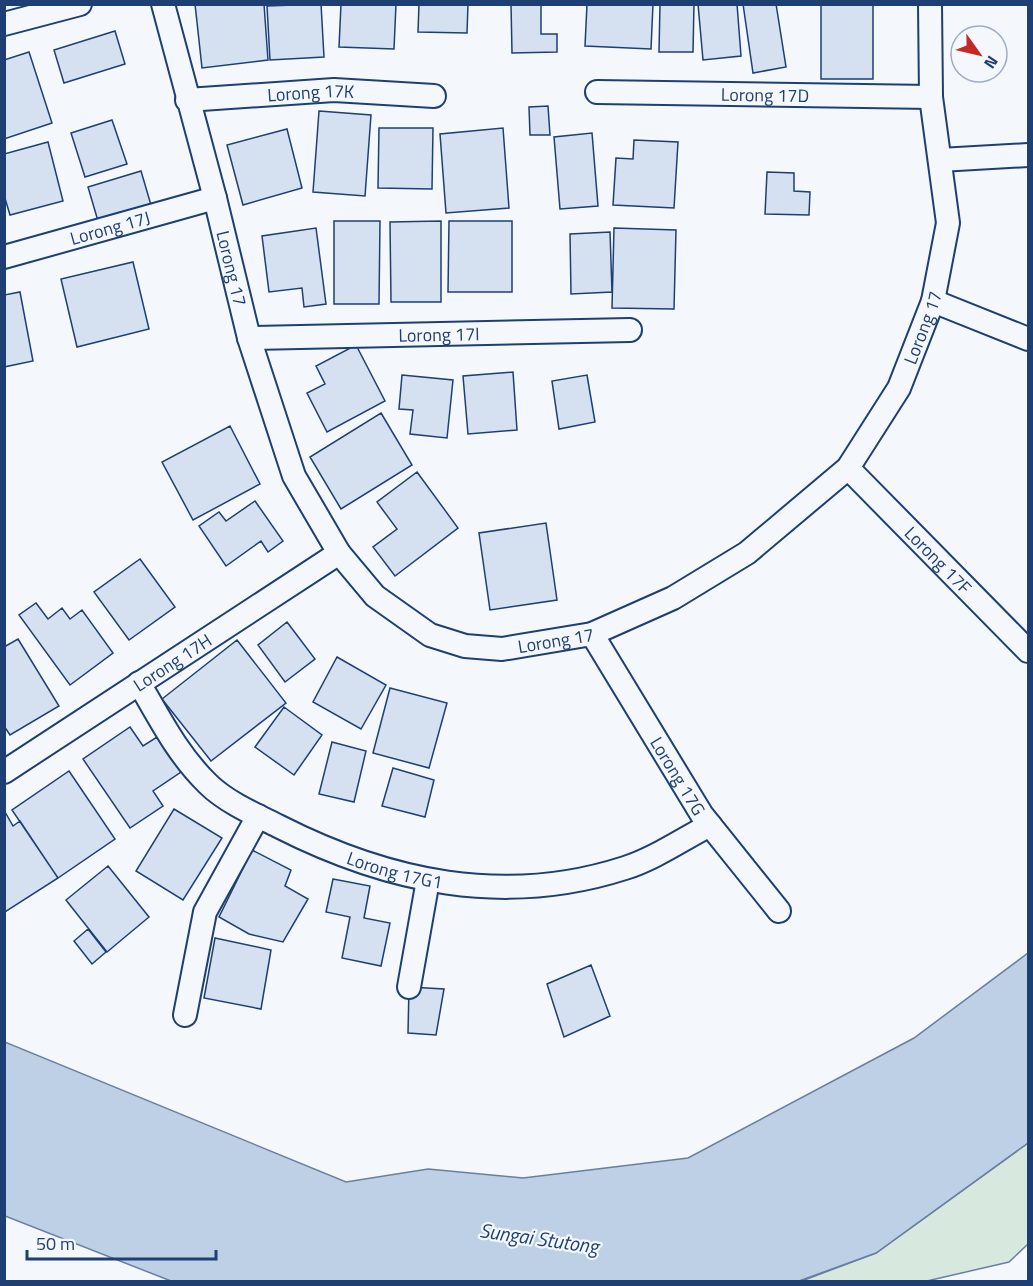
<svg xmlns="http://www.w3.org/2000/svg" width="1033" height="1286" viewBox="0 0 1033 1286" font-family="'Titillium Web',sans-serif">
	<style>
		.green { fill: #d7e8df; stroke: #687fa3; stroke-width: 1.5 }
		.water { fill: #bed0e5; stroke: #687fa3; stroke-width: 1.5 }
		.building { fill: #d5e0f0; stroke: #1d3f73; stroke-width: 1.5 }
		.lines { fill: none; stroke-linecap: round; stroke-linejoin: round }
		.minor-casing { stroke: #1d3f73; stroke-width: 26 }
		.minor { stroke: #f4f7fb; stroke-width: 22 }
		.labels { text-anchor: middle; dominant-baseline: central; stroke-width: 4.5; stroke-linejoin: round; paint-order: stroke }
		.street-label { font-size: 18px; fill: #1d3f73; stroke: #f4f7fb }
		.water-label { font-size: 20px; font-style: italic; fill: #1d3f73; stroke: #f4f7fb }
	</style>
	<rect width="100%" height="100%" fill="#f4f7fb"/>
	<path class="green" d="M1028,1143V1244L1009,1262L927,1281L799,1282L876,1253Z"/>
	<path class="water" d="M1028,953V1143L876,1253L799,1281H171L5,1216V1042L346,1182L428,1169L523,1178L688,1158L914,1038Z"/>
	<path class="building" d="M195,4H264L268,60L202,68Z
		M321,4L324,57L270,60L267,6Z
		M341,4H396L394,49L339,47Z
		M419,4H468L467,33L418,32Z
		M511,4H541V34H557V52L512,53Z
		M587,4H653L651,49L585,46Z
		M660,4H694L693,52H659Z
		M698,4H737L741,56L703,60Z
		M743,4H776L786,67L753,73Z
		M821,4H873V79H821Z
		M115,31L125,64L64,83L54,50Z
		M29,52L52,123L4,139V60Z
		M548,106L550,135H530L529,107Z
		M319,111L371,115L365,196L313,192Z
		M112,120L127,164L85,177L71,133Z
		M379,128H433L432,189L378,188Z
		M503,128L509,208L446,213L440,134Z
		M287,129L302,188L243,205L227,145Z
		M592,133L598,206L560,209L554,137Z
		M634,140L678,142L674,208L613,205L616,158L633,159Z
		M48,142L63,201L10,215L4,195V154Z
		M141,171L151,205L98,221L88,187Z
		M767,172L794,173V191L810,192L809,215L765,214Z
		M334,221H380L379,304H334Z
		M441,221V302H391L390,222Z
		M449,221H512V292H448Z
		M316,228L326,304L304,307L302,288L269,292L262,236Z
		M614,228L676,230L674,309L612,308Z
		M610,232L612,292L571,294L570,234Z
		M133,262L149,329L77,347L61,279Z
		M20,292L33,361L4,367V295Z
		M356,345L385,401L327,432L307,393L325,384L316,366Z
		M513,372L517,430L468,434L463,376Z
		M402,375L453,380L447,438L410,434L413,410L399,409Z
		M587,375L595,422L559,429L552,381Z
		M381,413L412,465L341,509L310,457Z
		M230,426L260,484L193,520L162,462Z
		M417,472L458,528L395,576L373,547L397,529L377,502Z
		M255,501L283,541L268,552L261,541L226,566L199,526L219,512L226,521Z
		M546,523L557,600L490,610L479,533Z
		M140,559L175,607L129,640L94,592Z
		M36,603L48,619L62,608L70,619L82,610L113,653L70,685L19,615Z
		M287,622L315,659L285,682L258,645Z
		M18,639L59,706L10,735L4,726V647Z
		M237,640L286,703L211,761L162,699Z
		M337,657L386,685L361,729L313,702Z
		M390,688L447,703L429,768L373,753Z
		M284,707L322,735L294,775L255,747Z
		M130,727L143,746L157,737L181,772L153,791L163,806L130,828L83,759Z
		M332,742L366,751L354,802L319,794Z
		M393,768L434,780L425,817L382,806Z
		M69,771L115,839L58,878L12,810Z
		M174,809L222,838L183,900L136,871Z
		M5,812L13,826L20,821L58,878L5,912Z
		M252,850L291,870L285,886L308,899L283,942L249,934L219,917Z
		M108,866L149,917L107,952L66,900Z
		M333,879L370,886L364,918L390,923L381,966L342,958L350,917L326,912Z
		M88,929L106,952L92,964L74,941Z
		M215,938L271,950L261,1009L204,998Z
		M591,965L610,1016L564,1037L547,984Z
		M409,987L444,989L436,1035L408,1033Z"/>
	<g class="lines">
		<g class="minor-casing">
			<g id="minor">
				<path id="s1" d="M163,4L215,198L249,338L294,476L339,553L375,596L430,635L465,646L502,649L592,634L673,598L747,553L848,468L899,388L933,301L948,223L931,97L930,4"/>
				<path d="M4,24L80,4"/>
				<path id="s2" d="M597,92L931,97"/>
				<path id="s3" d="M187,100L334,90L434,96"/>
				<path d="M940,160L1028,155"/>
				<path id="s4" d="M4,257L215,198"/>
				<path d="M933,301L1028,339"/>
				<path id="s5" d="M249,338L630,330"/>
				<path id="s6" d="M848,468L1028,651"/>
				<path id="s7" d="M592,634L702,815L779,911"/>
				<path id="s8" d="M139,683C160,719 178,755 208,784C226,802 256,815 278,826C388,882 504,907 625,868C654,859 683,839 710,825"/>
				<path id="s9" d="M4,772L339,553"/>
				<path d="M409,987L428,880"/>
				<path d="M185,1015L205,912L258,816"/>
			</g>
		</g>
		<use href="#minor" class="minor"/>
	</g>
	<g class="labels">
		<g class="street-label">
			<text stroke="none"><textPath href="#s3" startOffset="124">Lorong 17K</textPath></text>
			<text stroke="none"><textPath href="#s2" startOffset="168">Lorong 17D</textPath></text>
			<text stroke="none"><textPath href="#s4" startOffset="110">Lorong 17J</textPath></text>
			<text stroke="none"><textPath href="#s1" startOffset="273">Lorong 17</textPath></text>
			<text stroke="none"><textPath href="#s1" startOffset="1335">Lorong 17</textPath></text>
			<text stroke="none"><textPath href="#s5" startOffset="190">Lorong 17I</textPath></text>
			<text stroke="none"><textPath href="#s6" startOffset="129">Lorong 17F</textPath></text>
			<text stroke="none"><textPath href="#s1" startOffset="831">Lorong 17</textPath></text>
			<text stroke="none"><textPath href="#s9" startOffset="201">Lorong 17H</textPath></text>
			<text stroke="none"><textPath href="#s7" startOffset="166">Lorong 17G</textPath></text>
			<text stroke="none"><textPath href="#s8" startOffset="330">Lorong 17G1</textPath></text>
		</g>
		<g class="water-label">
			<text transform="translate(539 1238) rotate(8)">Sungai Stutong</text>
		</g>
	</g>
	<rect width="1033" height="1286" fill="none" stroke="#1d3f73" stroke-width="12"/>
	<g transform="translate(979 54) rotate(124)"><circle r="28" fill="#f4f7fb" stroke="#9eadc5" stroke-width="1.5"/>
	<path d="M0-4.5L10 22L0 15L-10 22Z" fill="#c62828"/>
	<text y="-9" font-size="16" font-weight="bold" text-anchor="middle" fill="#1d3f73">N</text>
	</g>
	<path d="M27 1250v9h189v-9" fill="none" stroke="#1d3f73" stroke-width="3"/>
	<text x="36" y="1250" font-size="18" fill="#1d3f73" stroke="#f4f7fb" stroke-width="4.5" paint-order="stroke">50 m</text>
</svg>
